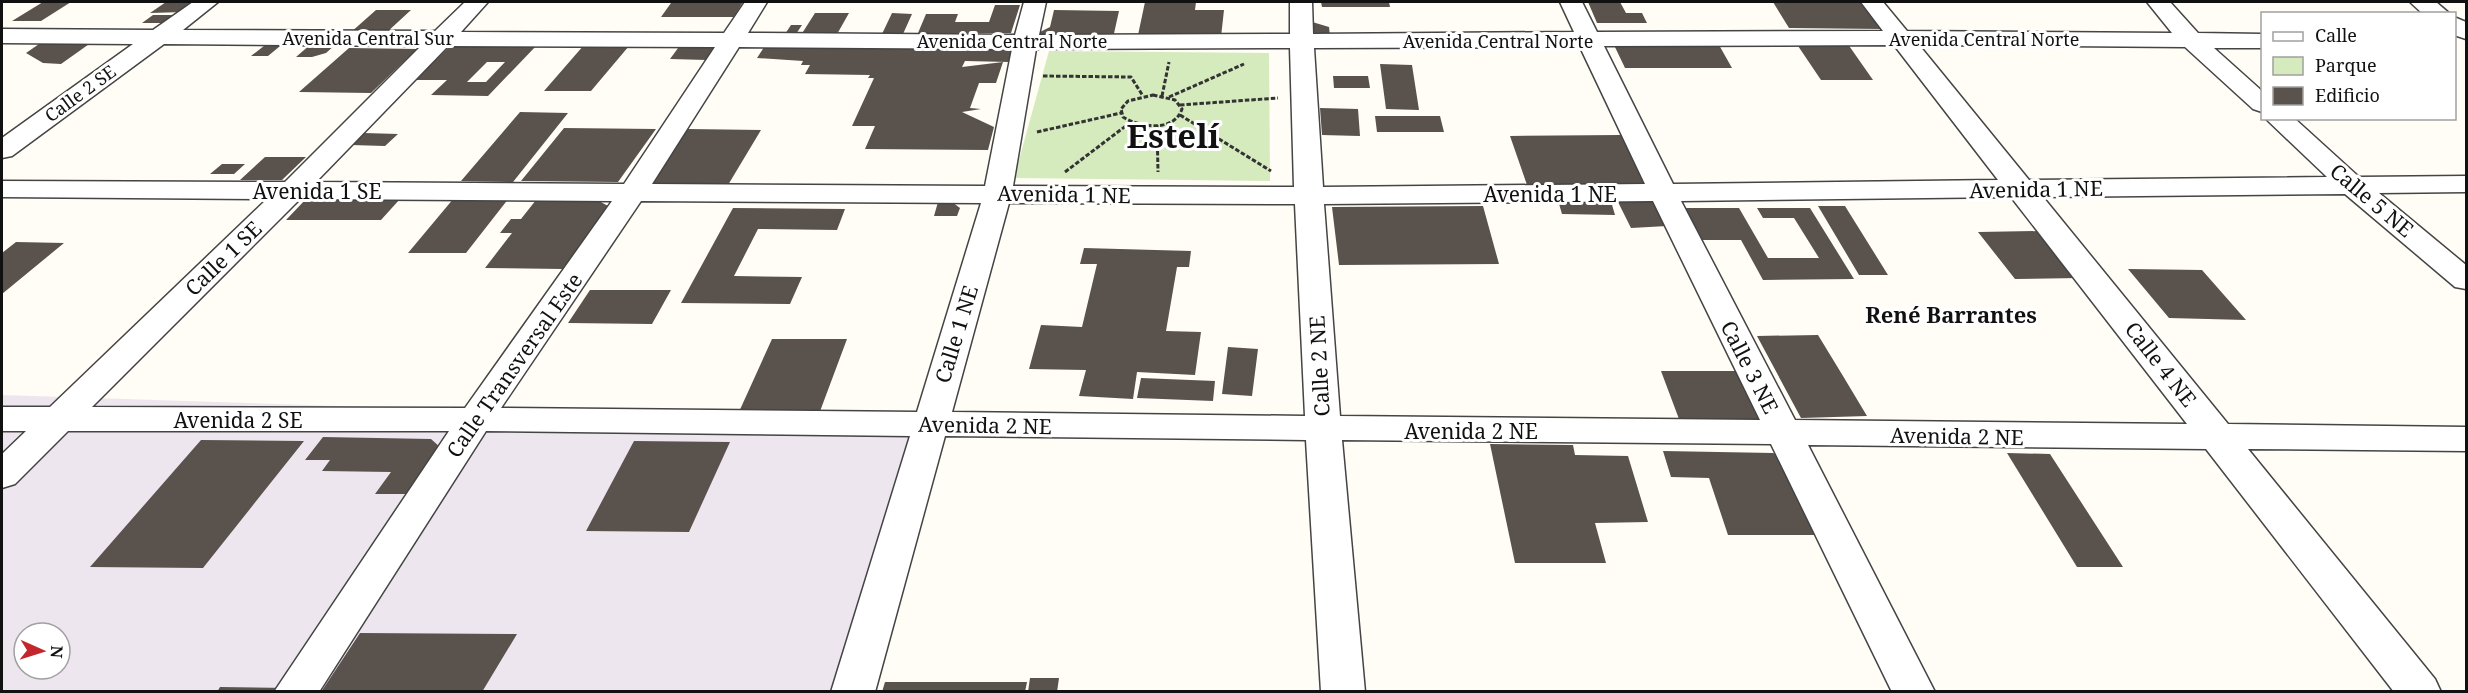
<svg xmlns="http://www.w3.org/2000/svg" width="2468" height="693" viewBox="0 0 2468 693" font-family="'Noto Serif',serif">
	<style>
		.industrial { fill: #eee6ef; fill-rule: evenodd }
		.green { fill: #d5ebbd }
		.building { fill: #5a524d; fill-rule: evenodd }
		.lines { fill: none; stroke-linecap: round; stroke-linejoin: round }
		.minor-casing { stroke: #444; stroke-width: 3 }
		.path { stroke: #333; stroke-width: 3; stroke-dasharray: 4.5 2; stroke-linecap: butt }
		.minor { fill: #fff; fill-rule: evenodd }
		.labels { text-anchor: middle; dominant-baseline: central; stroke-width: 6; stroke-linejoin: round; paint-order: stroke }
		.far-street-label { font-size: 18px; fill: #111; stroke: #fff }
		.street-label { font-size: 21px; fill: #111; stroke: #fff }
		.neighbourhood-label { font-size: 22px; font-weight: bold; fill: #111; stroke: #fff }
		.town-label { font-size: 33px; font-weight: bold; fill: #111; stroke: #fff }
	</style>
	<rect width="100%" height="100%" fill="#fffdf5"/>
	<path class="industrial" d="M2,395L928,425L859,691L2,692ZM24,633H60V669H24Z"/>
	<path class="green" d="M1049,51L1269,53L1270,181L1014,178Z"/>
	<path class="building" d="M43,2H71L41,21H12Z
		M166,2H198L183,12L150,13Z
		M743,2L734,17H661L671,3Z
		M1145,2H1196L1195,10H1224L1221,37L1138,35Z
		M1321,2H1389L1390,7H1322Z
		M1588,2H1620L1626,13H1642L1647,23H1597Z
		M1773,2H1867L1886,26L1881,29L1789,28Z
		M995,5H1020L1011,33H918L926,14H958L955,22H989Z
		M376,10H411L386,33H350Z
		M1054,10L1119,11L1113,38L1038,39V33L1050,27Z
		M815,13H849L836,36L801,35Z
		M892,13L912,14L903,34H882Z
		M153,15H178L167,23H142Z
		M1309,21L1329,27L1330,36L1311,32Z
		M791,25H802L796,34H785Z
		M1017,40L1009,62L965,61L962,67L1003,62L996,83H979L970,108L981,109L962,112L994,127L988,150L865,149L875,126H852L874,78H868L870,75L805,74L810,65H801L803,61L757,58L768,41Z
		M1794,40H1845L1873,80H1821Z
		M42,42H92L61,64L43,63L26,53Z
		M269,42H285L268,56H251Z
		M311,44H336L326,53L312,57H296Z
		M681,44L711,45L715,48L707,60L670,59Z
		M537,45L488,96L431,95L447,80H415L450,46ZM487,62H505L486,82H467Z
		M584,45L629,46L591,91H544Z
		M1614,45H1719L1732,68H1625Z
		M349,48L417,49L371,93L299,92Z
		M1380,64L1412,65L1419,110L1386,109Z
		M1333,76H1368L1370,88H1334Z
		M1320,108L1358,109L1360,136L1322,135Z
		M520,112L568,113L513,182L461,181Z
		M1375,116H1440L1444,132H1377Z
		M564,128L656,129L618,182L521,181Z
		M688,129L761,130L728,185L650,183Z
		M364,133L398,134L385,146L351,145Z
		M1621,135L1644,184L1527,185L1510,136Z
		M265,157H306L282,180H240Z
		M222,164H245L234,174H210Z
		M1557,197L1610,198L1615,215L1562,214Z
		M454,198H509L466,253H408Z
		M306,199H400L381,220H286Z
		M1652,199L1667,226L1631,228L1617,200Z
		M536,200L599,201L608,206L563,269L485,268L512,233H500L511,219H521Z
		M938,202H952L960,208L957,216H934Z
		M1483,206L1499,264L1339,265L1332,207Z
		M1818,206H1845L1888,275H1859Z
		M733,208L845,209L837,230L758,229L734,276L802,277L790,304L681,303Z
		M1683,208H1739L1768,258H1819L1794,218H1763L1757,208H1810L1854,279L1763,280L1741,240H1699Z
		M2040,231L2079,278L2015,279L1978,232Z
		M16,242L64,243L2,294V253Z
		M1084,248L1191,251L1189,267H1177L1166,331L1201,332L1195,375L1137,372L1133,399L1079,396L1086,370L1029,369L1041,325L1082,327L1097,264H1080Z
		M2128,269L2202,270L2246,320L2169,318Z
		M590,290H671L652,324L568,323Z
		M1818,335L1843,376L1867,416L1801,418L1757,336Z
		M772,339H847L819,414H738Z
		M1228,347L1258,349L1252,396L1222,394Z
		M1661,371H1740L1762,419H1679Z
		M1141,378L1215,381L1213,401L1137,398Z
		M323,437L431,439L441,448L409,494H375L391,472L322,471L330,460H305Z
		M201,440L304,441L203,568L90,567Z
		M634,441L730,442L689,532L586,531Z
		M1490,444L1573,445L1575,455L1628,456L1648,522L1595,523L1606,563H1515Z
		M1663,451L1773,453L1782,457L1818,535H1728L1709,478L1671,477Z
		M2007,453L2050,454L2123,567H2077Z
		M360,633L517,634L482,692H321Z
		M1030,678H1059L1057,692H1028Z
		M885,682H1027L1025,692H882Z
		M220,687L289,688L286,692H217Z"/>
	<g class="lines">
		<g class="minor-casing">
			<path id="minor" d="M193,2H218L183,30L435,31L465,2H488L461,32L724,33L745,2H767L748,33L1015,35L1024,2H1046L1039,35L1290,34V2H1312L1313,34L1574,32L1560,2H1582L1597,32L1883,31L1861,2H1883L1907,31L2172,33L2147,2H2170L2198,33L2262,34V48H2214L2262,91V112L2253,109L2185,47L1919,45L2029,180L2327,177L2265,118H2294L2359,177L2466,176V192L2379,193L2466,265V289L2455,287L2345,194L2043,197L2228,424L2466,427V451L2248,449L2435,679L2441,692H2394L2206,449L1808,445L1935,692H1892L1771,444L1342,440L1365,692H1321L1306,440L945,436L875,692H831L910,436L486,431L319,692H274L449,431H68L15,484L2,488V454L26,431H2V407H50L267,199L2,197V181L285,182L421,46L164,44L12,156L2,158V138L133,44L2,43V29L153,30ZM1894,45L1998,180L1673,184L1604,46ZM448,46L715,47L624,184L316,182ZM739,47L1012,49L985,186L652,184ZM1580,47L1645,184L1323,187L1314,48ZM1290,48L1294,187L1013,186L1036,49ZM2011,197L2187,424L1795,420L1681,201ZM300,199L612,201L465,408L92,407ZM641,201L981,203L917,412L501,408ZM1653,201L1760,420L1340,416L1324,204ZM1009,203L1295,204L1305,416L952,412Z
				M2410,2H2436L2450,14H2423Z
				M2454,17L2466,22V39L2454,35Z"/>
		</g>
		<path class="path" d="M1043,76L1131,77L1143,96
			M1153,95L1175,100L1182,109C1174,133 1139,127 1123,117L1121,109L1128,101Z
			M1162,96L1169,62
			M1169,97L1244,64
			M1180,105L1278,98
			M1180,115L1271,171
			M1157,125L1158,172
			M1037,132L1121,113
			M1065,172L1131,122"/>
		<use href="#minor" class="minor"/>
	</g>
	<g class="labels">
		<g class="far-street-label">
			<text x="368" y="38">Avenida Central Sur</text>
			<text x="1984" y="39">Avenida Central Norte</text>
			<text x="1012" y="41">Avenida Central Norte</text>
			<text x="1498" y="41">Avenida Central Norte</text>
			<text transform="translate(80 93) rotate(-36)">Calle 2 SE</text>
		</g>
		<g class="street-label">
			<text transform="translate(2036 189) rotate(-1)">Avenida 1 NE</text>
			<text x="317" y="191">Avenida 1 SE</text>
			<text transform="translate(1064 194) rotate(1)">Avenida 1 NE</text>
			<text x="1550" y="194">Avenida 1 NE</text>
			<text transform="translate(2372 200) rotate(40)">Calle 5 NE</text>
			<text transform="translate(223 258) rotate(-44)">Calle 1 SE</text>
			<text transform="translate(956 334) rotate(-73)">Calle 1 NE</text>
			<text transform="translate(2161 364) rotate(52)">Calle 4 NE</text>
			<text transform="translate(514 365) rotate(-55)">Calle Transversal Este</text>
			<text transform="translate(1319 366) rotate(-93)">Calle 2 NE</text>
			<text transform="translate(1750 367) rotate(63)">Calle 3 NE</text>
			<text x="238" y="420">Avenida 2 SE</text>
			<text transform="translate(985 425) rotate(1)">Avenida 2 NE</text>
			<text x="1471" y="431">Avenida 2 NE</text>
			<text transform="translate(1957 436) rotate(1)">Avenida 2 NE</text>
		</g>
		<g class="neighbourhood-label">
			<text x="1951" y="314">René Barrantes</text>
		</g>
		<g class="town-label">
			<text x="1173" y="135">Estelí</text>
		</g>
	</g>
	<rect width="2468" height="693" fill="none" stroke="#111111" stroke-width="6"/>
	<rect x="2261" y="12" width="195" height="108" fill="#ffffff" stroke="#a0a0a0" stroke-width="1.5"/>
	<rect x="2273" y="32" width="30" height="9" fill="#ffffff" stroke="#a0a0a0" stroke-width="1.5"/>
	<text x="2315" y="42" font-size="18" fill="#111111">Calle</text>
	<rect x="2273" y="57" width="30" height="18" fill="#d5ebbd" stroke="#a0a0a0" stroke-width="1.5"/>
	<text x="2315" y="72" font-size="18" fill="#111111">Parque</text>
	<rect x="2273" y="87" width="30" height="18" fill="#5a524d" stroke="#a0a0a0" stroke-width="1.5"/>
	<text x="2315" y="102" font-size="18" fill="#111111">Edificio</text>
	<g transform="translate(42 651) rotate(93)"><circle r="28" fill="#ffffff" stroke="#a0a0a0" stroke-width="1.5"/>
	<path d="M0-4.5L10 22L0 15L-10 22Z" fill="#c4262e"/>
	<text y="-9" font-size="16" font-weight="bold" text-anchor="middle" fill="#111111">N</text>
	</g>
</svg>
